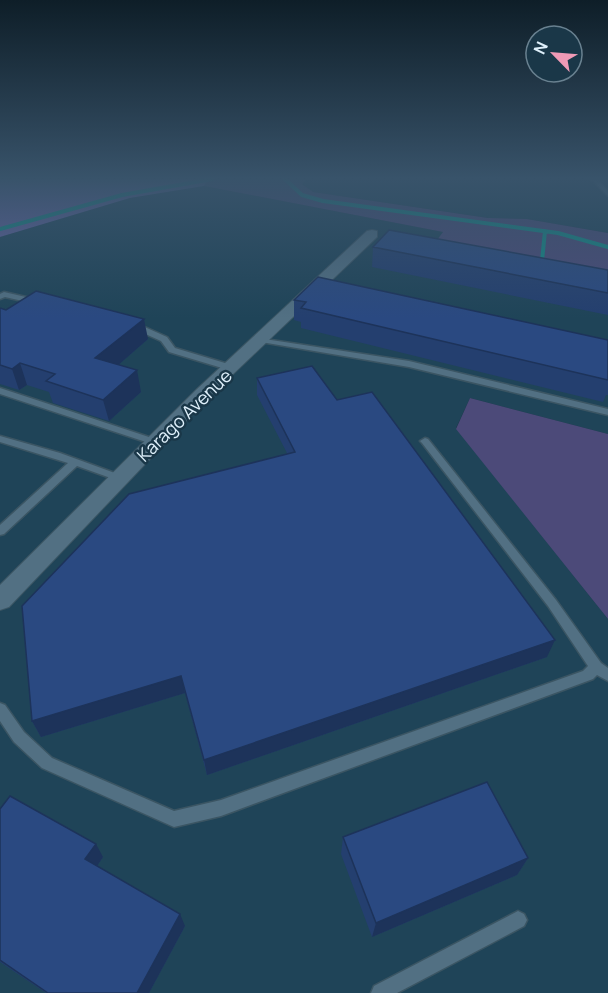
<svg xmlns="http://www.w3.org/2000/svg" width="608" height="993" viewBox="0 0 608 993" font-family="Manrope,sans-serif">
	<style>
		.built { fill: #1f4458 }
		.green { fill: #4c4a79 }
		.forest { fill: #6863a4 }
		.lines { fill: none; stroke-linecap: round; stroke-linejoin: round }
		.stream { stroke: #0f9089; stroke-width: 4 }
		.service-casing { stroke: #3b5563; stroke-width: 3 }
		.minor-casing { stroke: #3b5563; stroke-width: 2 }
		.service { fill: #527083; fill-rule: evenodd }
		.minor { fill: #527083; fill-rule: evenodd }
		.wall { fill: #243f6f }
		.shaded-wall { fill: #1d335a }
		.building { fill: #2a4981; stroke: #1d335a; stroke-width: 1.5 }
		.labels { text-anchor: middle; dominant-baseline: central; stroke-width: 5; stroke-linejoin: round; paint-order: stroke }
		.street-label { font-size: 18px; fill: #dff0fb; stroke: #1a3748 }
	</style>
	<rect width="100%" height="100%" fill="#1a3748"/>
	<path class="built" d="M307,179H608V233L527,219L488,218L313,192L302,184Z
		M204,186L444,232L435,243L608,278V434L470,398L456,428L608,619V993H0V237L130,198Z"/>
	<path class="green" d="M209,179H307L302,184L313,192L488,218L527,219L608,233V278L434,244L443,232L204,186Z
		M470,398L608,434V619L456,429Z"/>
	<path class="forest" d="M0,179H209L204,186L130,198L0,237Z"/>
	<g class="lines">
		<path class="stream" d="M285,179L302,195L323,201L558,233L608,247
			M0,229L122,195L212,179
			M542,261L545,231"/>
		<g class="service-casing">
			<path id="service" d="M591,179H597L608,191V196Z
				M4,292L39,300L40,302L36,304L5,297L0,299V294Z
				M132,324H138L167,337L175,348L235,366L236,368L232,371L169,352L161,341L132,328Z
				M258,338L409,361L608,409V415L409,367L261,342H258Z
				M0,388L158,440L160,442L158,444H152L0,394Z
				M0,436L60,453L123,476L124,478L119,481L77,466L4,534L0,535V525L68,463L0,442Z
				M425,438L428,439L556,600L601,663L608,668V681L597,675L593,679L221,816L174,827L42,768L14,742L0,721V703L5,705L24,732L52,758L174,811L221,800L583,671L588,666L548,606L422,443L420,441Z
				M518,911L524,914L527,920L524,926L397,993H371L374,986Z"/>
		</g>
		<g class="minor-casing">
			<path id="minor" d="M372,230L377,231V237L209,397L9,607L0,610V585L197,389L367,231Z"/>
		</g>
		<use href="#service" class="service"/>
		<use href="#minor" class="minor"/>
	</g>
	<path class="wall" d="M373,247L608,270V315L372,267Z
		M294,300L608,340V395H606L603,402L301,328V322L294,320Z
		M0,308L148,339L118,365L141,392L109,421L53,403L49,392L27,385L19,390L0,384Z
		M257,378L337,400L547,657L207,775L185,693L41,737L32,721L287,453L257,395Z
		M0,809L103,857L97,866L185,926L149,993H46L0,962Z
		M343,837L528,858L517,875L372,937L341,854Z"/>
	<path class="shaded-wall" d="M144,319L148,339L101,380L95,358Z
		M20,363L27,385L19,390L12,369Z
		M137,370L141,392L109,421L103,400Z
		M555,640L547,657L207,775L204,760Z
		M181,676L185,693L41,737L32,721Z
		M96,844L103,857L93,872L85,859Z
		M528,858L517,875L372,937L376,923Z
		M180,914L185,926L149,993H137Z"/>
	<path class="building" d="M389,230L608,270V293L373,247Z
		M318,277L608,340V380L301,308L306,302L294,300Z
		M36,291L144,319L95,358L137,370L103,400L46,381L55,374L20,363L12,369L0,365V308L6,310Z
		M312,366L337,400L372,392L555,640L204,760L181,676L32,721L22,606L129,494L295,452L257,378Z
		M487,782L528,858L376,923L343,837Z
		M10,796L96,844L85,859L180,914L137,993H48L0,960V809Z"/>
	<linearGradient id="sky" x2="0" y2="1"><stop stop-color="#0e1e28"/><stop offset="0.56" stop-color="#38536a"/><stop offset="1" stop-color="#38536a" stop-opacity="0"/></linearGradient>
	<rect width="608" height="318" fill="url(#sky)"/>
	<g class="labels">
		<g class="street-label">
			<text transform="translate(184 415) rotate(-44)">Karago Avenue</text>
		</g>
	</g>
	<g transform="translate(554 54) rotate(295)"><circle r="28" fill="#1a3748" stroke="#698190" stroke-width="1.5"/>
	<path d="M0-4.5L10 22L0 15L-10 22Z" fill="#f09ab6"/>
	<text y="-9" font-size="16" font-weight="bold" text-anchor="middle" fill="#dff0fb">N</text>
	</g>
</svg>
